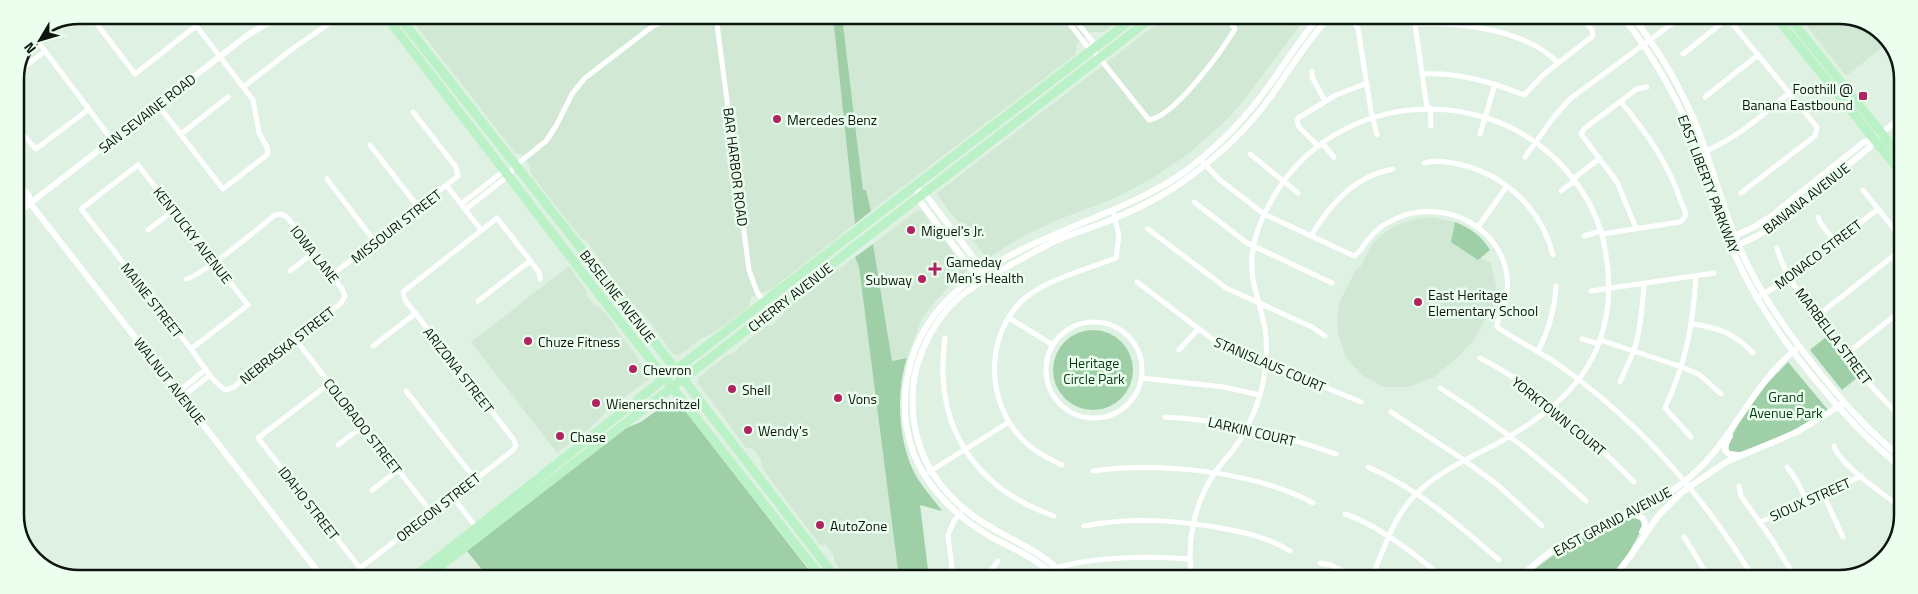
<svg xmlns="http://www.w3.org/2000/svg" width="1918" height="594" viewBox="0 0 1918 594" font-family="'Titillium Web',sans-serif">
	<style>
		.built { fill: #d1e9d4 }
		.green { fill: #9ecfa7 }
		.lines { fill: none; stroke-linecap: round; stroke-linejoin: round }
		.minor { stroke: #fff; stroke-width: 5 }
		.tertiary { stroke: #fff; stroke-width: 6 }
		.primary { stroke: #bbf1c7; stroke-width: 9 }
		.poi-dot { fill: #b02462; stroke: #ecffef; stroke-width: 2 }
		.labels { text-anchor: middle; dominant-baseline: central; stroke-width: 5; stroke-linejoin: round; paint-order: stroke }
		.poi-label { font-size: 14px; fill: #0e140f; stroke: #ecffef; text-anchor: start }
		.street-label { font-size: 14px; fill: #0e140f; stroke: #ecffef }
		.park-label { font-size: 14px; fill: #043716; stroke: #ecffef }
		.rim { fill: none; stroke: #0e140f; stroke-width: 2.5 }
	</style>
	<rect width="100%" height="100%" fill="#dff1e2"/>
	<path class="built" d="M408,15L833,16L855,224L772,289L751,297L749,307L712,334L702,338L679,355L673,354L650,322L619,288L587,241L581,238L531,174L530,166L522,155L515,153Z
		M842,16H1124L1104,32H1091L1077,43L1075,55L871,211L866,190H863Z
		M1167,16L1306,17L1240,105L1223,123L1189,153L1156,176L1133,189L1110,200L1055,221L1018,239L987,259L937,195L938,192Z
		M1800,17H1856L1879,32L1888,43L1846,76Z
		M921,210L967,271L947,288L923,316L907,358L892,361L873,244L916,211Z
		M1431,217L1455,222L1451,242L1479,259L1480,257L1491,263L1497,291L1495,303L1480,328L1481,329L1471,343L1456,359L1434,377L1408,387H1383L1362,375L1346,358L1338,333L1337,316L1340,301L1356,269L1361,266L1368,251L1374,242L1385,232L1399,224L1420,218Z
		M855,257L859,267L899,578H846L834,561V556L826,545H820L814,537L762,468L761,459L752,448H746L697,382L699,377L726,356L737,351L738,348L768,325H772L783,315L784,311L791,305Z
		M569,266L586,290V295L595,306L600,308L609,317L617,331L633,351L639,361L648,370L649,379L610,408L588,430L579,432L572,438L571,442L557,453L471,342Z"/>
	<path class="green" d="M833,16H842L863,190H866L871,211L855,224Z
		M1455,222C1470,228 1482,236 1490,250L1478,260L1451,242Z
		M873,244L892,361L907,358C896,391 898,438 913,470C920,485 933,498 942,511L920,505L929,578H899L859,267L855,257Z
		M1053 370a40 40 0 1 1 80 0a40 40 0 1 1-80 0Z
		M1826,337L1858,377L1842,390L1810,350Z
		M1788,362L1828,410L1785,435L1737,453L1729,451V442L1742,417L1765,386Z
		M670,401L679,403L815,578L488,577L467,551L624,429L641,422Z
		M1633,517L1641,520L1642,529L1629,552L1609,579H1524C1556,549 1592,532 1633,517Z"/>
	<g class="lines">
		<path class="minor" d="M90,15L135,74L196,26
			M716,16L749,270L757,292L772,312
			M1064,16L1086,45L1093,50L1149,120C1175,116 1221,52 1235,29L1226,16
			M1072,16L1092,41L1093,49
			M1414,17L1427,108
			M1727,17L1817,127L1815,136L1741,193
			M1353,20L1358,29L1371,111L1377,135
			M1415,24C1458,21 1527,30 1558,63
			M33,35L112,140
			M1683,54L1728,18
			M1312,71V77L1325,101
			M18,72L45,51
			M1423,74C1458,72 1492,82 1524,95L1544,74L1593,36L1592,30L1582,17
			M243,87L295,47L327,25L332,15
			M1705,97L1758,55
			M158,105L223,189L268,154L267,147L259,133L253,100L188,15
			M1430,108L1431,126
			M15,126L36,149L89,109
			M181,134L228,97
			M1480,134L1495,84
			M1322,143L1334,157
			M370,145L419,208
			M1318,146L1299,127L1297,120L1298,118L1336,95L1367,83
			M1250,154L1298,193
			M1699,154C1735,140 1759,118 1789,93
			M1525,157L1553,118L1570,99L1681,17
			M1200,159L1220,180L1264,214L1354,256C1360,253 1364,244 1369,239C1374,232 1381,226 1389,222C1435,195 1500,222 1507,276C1508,286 1507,297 1504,306C1502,313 1496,320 1497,327C1517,341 1539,351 1559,365C1638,421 1704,496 1754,579
			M1424,163C1436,159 1450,162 1462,165C1507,176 1542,211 1553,255
			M327,179L375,242
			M1573,179L1600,158
			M447,186L481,230
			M1863,190L1902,239
			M1561,191L1574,181
			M1194,202L1247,243L1332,283
			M461,204L505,170
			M465,210L509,175L515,166L546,141L556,126L572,94L585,78L653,26L667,20L682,16
			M1818,217L1821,224L1836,243
			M1478,227L1507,186
			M1636,228L1617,182L1581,134L1585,128L1637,89L1647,87
			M1148,229L1226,288L1312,327L1325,336
			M148,230L174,210
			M1602,234L1680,222C1682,220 1684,219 1685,216C1687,212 1683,206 1681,202C1669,164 1646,132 1621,102
			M1311,236C1330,204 1355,176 1393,169
			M1584,236L1601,231
			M1777,248C1787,285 1822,324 1845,354C1863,376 1880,398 1901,416
			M290,271L314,252
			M332,275L458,176L456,167L413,112
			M186,279C201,277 260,227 275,215L281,214L287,217L342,289L345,296L341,303L234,387L226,390C212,382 201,362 191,349L81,209L138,165L212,259L218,267L248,305L191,349
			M1137,282L1219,344L1361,402
			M1591,291L1714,273
			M1756,298L1791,278L1878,209
			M478,301L530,261
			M1816,317L1902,249
			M1009,318L1053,345
			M1046 370a48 48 0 1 1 96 0a48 48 0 1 1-96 0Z
			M1693,324C1719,328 1734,333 1753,353
			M945,338C933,424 972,487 1054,516
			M295,339L432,513
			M1582,339L1599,344
			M1600,340L1682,367L1700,375L1721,394
			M373,346L416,313
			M1179,350L1198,329
			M1538,351C1549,330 1555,309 1556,286
			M1846,354L1902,310
			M1480,358C1537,387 1589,436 1634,482
			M1141,378L1224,387L1260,395
			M1620,382C1624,372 1630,361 1634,350C1641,329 1642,306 1644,285
			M330,383L258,438L360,568L512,451L516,446L514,440L405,300L403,292L497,218L539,272L540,279
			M1440,388C1494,422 1539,457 1586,501
			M406,391L475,479
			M178,392L206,369
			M182,397L210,375
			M1391,412L1464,460L1499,486L1542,526
			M1165,417C1225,420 1281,435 1336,454
			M1691,437L1665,408C1686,362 1693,326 1696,276
			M338,445L363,426
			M1834,446C1840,465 1884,495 1901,507
			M1062,465C1048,458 1035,452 1024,441C985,403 984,334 1025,298C1046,280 1090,268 1116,258L1119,235L1113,211
			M1368,467C1417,488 1459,525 1499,560
			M1787,467L1797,481L1808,503
			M1093,471C1159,462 1254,471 1313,503
			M929,472L1009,422
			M1739,486L1741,496L1771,538L1796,579
			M372,490L398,470
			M1824,496L1843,537
			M453,497L476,527
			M1345,514C1376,524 1418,556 1443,578
			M1760,522L1808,503L1861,476
			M1084,526C1131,517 1175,520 1221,528C1245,532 1270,538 1290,551
			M1684,537L1710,579
			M1320,563L1331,565L1356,578
			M1651,575L1653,579
			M953,578L948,535L954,521L960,513
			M985,578L998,561
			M1032,578C1044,570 1058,567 1072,564C1111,556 1150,556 1189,559
			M1192,578C1186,543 1194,504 1214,474C1219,466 1227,458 1234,449C1246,432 1255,412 1261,392C1266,372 1268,350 1265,329C1262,312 1256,296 1253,279C1249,255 1255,232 1266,211C1321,94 1481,74 1566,170C1585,192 1600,219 1605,249C1611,280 1610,313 1599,343C1581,392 1535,423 1491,447C1465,460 1437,473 1416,494C1392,518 1385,549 1371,578"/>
		<path class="tertiary" d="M1623,17C1655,58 1681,104 1699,153C1710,184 1718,216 1731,246C1751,294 1780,337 1813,377C1841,411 1867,440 1901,467
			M1633,17C1660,52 1683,91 1699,132C1713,169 1723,209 1739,246C1759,293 1788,333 1820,373C1845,404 1870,433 1901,457
			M15,180L29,196L30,203
			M15,187L30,203L322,577
			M915,188L925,194L985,273
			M917,195L918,199L979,279
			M15,215L249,34L282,15
			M1732,237L1754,227L1770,217L1864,142L1874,139
			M1736,246L1757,236L1774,225L1869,148L1874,139L1903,116
			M1730,436L1725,446V450L1729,454L1739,455
			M1631,515C1639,515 1645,517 1645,526L1642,532
			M1056,578C1038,559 1016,550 993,538C966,523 942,502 925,476C907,448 901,412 907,379C928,248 1095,236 1184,172C1214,150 1240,124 1262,95C1282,69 1298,41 1319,17
			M1067,578C1042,552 1023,546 994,529C968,515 945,494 930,469C916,444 911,416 913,388C916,354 935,318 961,296C975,285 991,276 1007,267C1023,258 1039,249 1055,241C1076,232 1098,226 1118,217C1143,206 1167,194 1188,178C1220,155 1249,127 1272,95C1290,69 1307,41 1329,17
			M1519,579C1538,559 1562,542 1587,531C1625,514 1659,504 1691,476C1733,440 1752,385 1795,350
			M1613,579L1629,558L1658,516L1682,492L1726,462L1797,432L1841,405"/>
		<path class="primary" d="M385,15L598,293L822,578
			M398,15L684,380L836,578
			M1776,17L1902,174
			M1789,17L1902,159
			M414,577L665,378L1136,16
			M426,577L1154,16"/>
	</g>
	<g class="poi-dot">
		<rect x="1858" y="91" width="10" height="10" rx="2.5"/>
		<circle cx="777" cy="119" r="5"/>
		<circle cx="911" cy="230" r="5"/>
		<path d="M932.5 261.5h5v5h5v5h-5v5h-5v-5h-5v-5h5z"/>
		<circle cx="922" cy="279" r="5"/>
		<circle cx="1418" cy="302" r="5"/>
		<circle cx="528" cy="341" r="5"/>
		<circle cx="633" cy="369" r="5"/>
		<circle cx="732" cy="389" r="5"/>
		<circle cx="838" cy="398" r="5"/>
		<circle cx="596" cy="403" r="5"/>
		<circle cx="748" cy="430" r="5"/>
		<circle cx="560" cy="436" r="5"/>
		<circle cx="820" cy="525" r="5"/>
	</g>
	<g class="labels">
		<g class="poi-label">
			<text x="1853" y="88" text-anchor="end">Foothill @<tspan x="1853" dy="16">Banana Eastbound</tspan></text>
			<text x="787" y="119">Mercedes Benz</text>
			<text x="921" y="230">Miguel's Jr.</text>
			<text x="946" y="261">Gameday<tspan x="946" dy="16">Men's Health</tspan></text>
			<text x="912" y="279" text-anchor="end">Subway</text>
			<text x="1428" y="294">East Heritage<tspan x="1428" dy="16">Elementary School</tspan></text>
			<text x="538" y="341">Chuze Fitness</text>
			<text x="643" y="369">Chevron</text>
			<text x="742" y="389">Shell</text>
			<text x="848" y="398">Vons</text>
			<text x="606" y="403">Wienerschnitzel</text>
			<text x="758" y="430">Wendy's</text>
			<text x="570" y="436">Chase</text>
			<text x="830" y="525">AutoZone</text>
		</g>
		<g class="street-label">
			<text transform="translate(147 113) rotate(-38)">SAN SEVAINE ROAD</text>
			<text transform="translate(736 167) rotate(83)">BAR HARBOR ROAD</text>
			<text transform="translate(1709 184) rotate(69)">EAST LIBERTY PARKWAY</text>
			<text transform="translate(1806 198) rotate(-38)">BANANA AVENUE</text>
			<text transform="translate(396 226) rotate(-38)">MISSOURI STREET</text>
			<text transform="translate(193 235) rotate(52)">KENTUCKY AVENUE</text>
			<text transform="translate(315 254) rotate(52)">IOWA LANE</text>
			<text transform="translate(1818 254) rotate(-37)">MONACO STREET</text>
			<text transform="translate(618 296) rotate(52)">BASELINE AVENUE</text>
			<text transform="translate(790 297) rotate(-38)">CHERRY AVENUE</text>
			<text transform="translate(152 300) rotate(52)">MAINE STREET</text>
			<text transform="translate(1834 336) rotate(53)">MARBELLA STREET</text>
			<text transform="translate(287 345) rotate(-38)">NEBRASKA STREET</text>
			<text transform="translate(1270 364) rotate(23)">STANISLAUS COURT</text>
			<text transform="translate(459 370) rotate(52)">ARIZONA STREET</text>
			<text transform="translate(170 381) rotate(52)">WALNUT AVENUE</text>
			<text transform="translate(1559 416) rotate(39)">YORKTOWN COURT</text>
			<text transform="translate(363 426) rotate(52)">COLORADO STREET</text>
			<text transform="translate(1252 431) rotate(13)">LARKIN COURT</text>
			<text transform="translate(1810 499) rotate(-24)">SIOUX STREET</text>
			<text transform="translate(309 503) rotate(52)">IDAHO STREET</text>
			<text transform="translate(438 507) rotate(-38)">OREGON STREET</text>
			<text transform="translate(1612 521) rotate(-28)">EAST GRAND AVENUE</text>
		</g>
		<g class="park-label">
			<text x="1094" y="362">Heritage<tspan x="1094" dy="16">Circle Park</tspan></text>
			<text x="1786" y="396">Grand<tspan x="1786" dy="16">Avenue Park</tspan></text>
		</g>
	</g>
	<path d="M0 0H1918V594H0ZM79 24H1839A55 55 0 0 1 1894 79V515A55 55 0 0 1 1839 570H79A55 55 0 0 1 24 515V79A55 55 0 0 1 79 24Z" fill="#ecffef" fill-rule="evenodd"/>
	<path class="rim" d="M79 24H1839A55 55 0 0 1 1894 79V515A55 55 0 0 1 1839 570H79A55 55 0 0 1 24 515V79A55 55 0 0 1 79 24Z"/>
	<g transform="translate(40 40) rotate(232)" stroke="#ecffef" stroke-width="4" paint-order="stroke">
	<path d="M0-4L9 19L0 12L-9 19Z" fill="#0e140f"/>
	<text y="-8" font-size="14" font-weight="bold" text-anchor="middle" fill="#0e140f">N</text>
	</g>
</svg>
